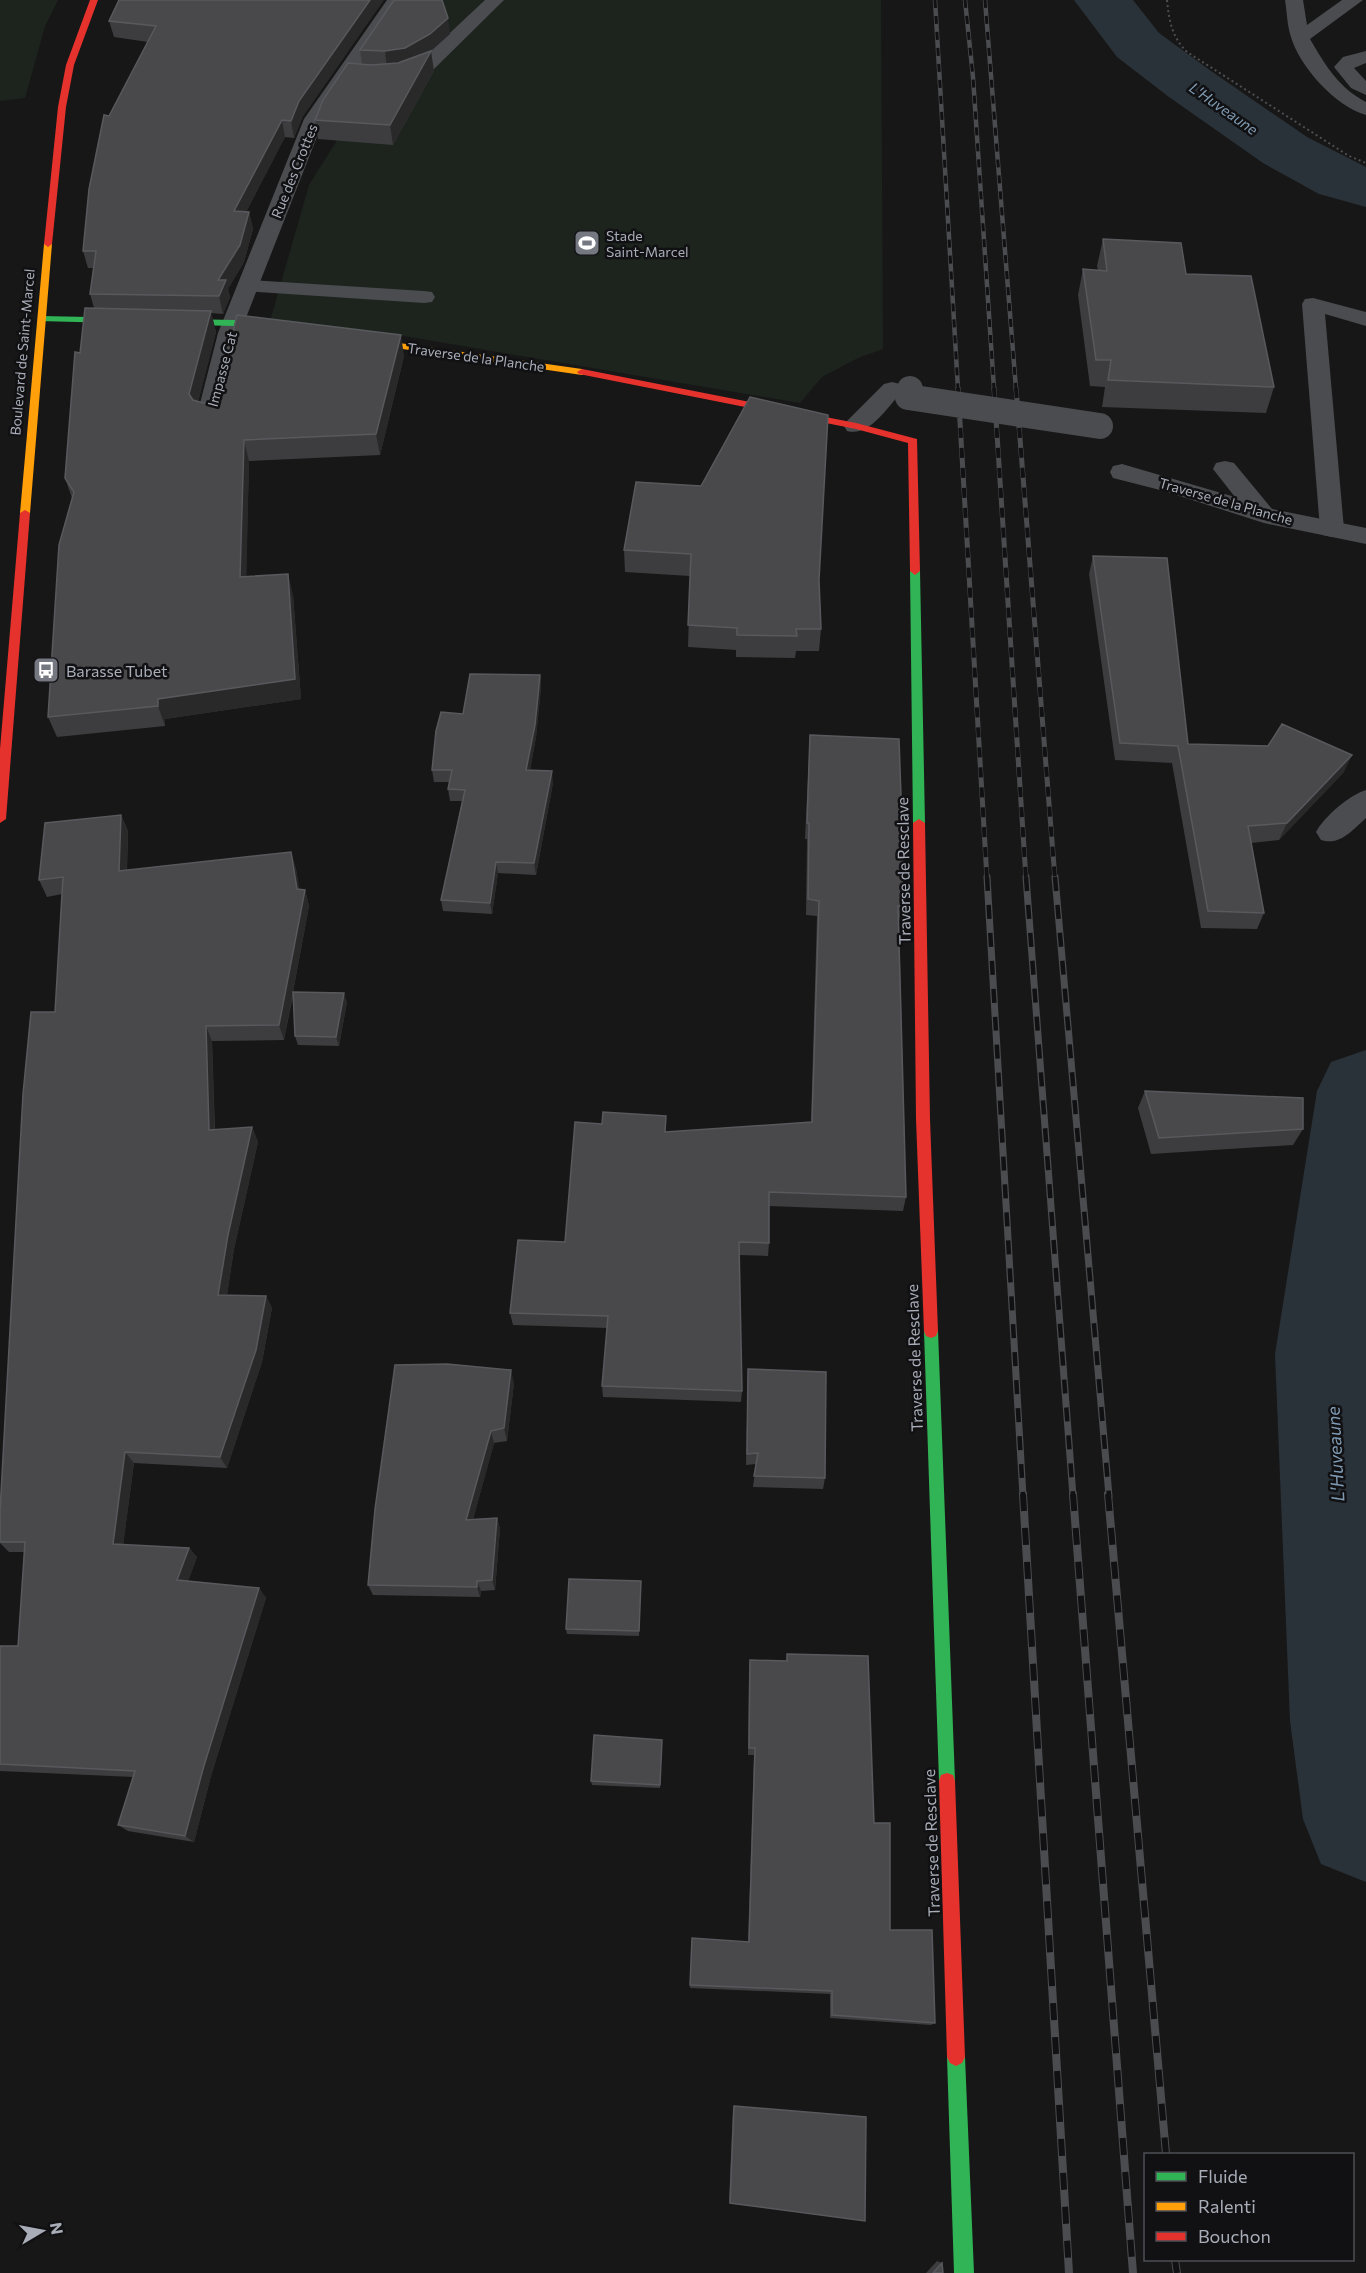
<svg xmlns="http://www.w3.org/2000/svg" width="1366" height="2273" viewBox="0 0 1366 2273" font-family="Commissioner,sans-serif">
	<style>
		.green { fill: #1d241e }
		.lines { fill: none; stroke-linecap: round; stroke-linejoin: round }
		.river { fill: #2a3239; fill-rule: evenodd }
		.path { stroke: #4d4e52; stroke-width: 2; stroke-dasharray: 2 3; stroke-linecap: butt }
		.lane { fill: #4b4c50; fill-rule: evenodd }
		.street { fill: #4b4c50; fill-rule: evenodd }
		.fast { fill: #30b455; fill-rule: evenodd }
		.slow { fill: #ff9f0a; fill-rule: evenodd }
		.jam { fill: #e5322d; fill-rule: evenodd }
		.rail-far3-casing { stroke: #4b4c4f; stroke-width: 4.5 }
		.rail-far2-casing { stroke: #4b4c4f; stroke-width: 5 }
		.rail-far1-casing { stroke: #4b4c4f; stroke-width: 7 }
		.rail-casing { stroke: #4b4c4f; stroke-width: 8 }
		.rail-far3 { stroke: #111113; stroke-width: 3; stroke-dasharray: 8; stroke-linecap: butt }
		.rail-far2 { stroke: #111113; stroke-width: 4; stroke-dasharray: 10; stroke-linecap: butt }
		.rail-far1 { stroke: #111113; stroke-width: 4.5; stroke-dasharray: 14; stroke-linecap: butt }
		.rail { stroke: #111113; stroke-width: 6; stroke-dasharray: 17; stroke-linecap: butt }
		.street-bridge { stroke: #4b4c50; stroke-width: 26 }
		.wall { fill: #3d3d3f }
		.shaded-wall { fill: #29292a }
		.building { fill: #49494c; stroke: #58595d; stroke-width: 1.5 }
		.labels { text-anchor: middle; dominant-baseline: central; stroke-width: 5; stroke-linejoin: round; paint-order: stroke }
		.far-street-label { font-size: 14px; fill: #a8adb8; stroke: #111113 }
		.far-poi-label { font-size: 14px; fill: #a8adb8; stroke: #111113; text-anchor: start }
		.far-water-label { font-size: 15px; font-style: italic; fill: #7f9bb3; stroke: #111113 }
		.poi-label { font-size: 16px; fill: #a8adb8; stroke: #111113; text-anchor: start }
		.street-label { font-size: 16px; fill: #a8adb8; stroke: #111113 }
		.water-label { font-size: 18px; font-style: italic; fill: #7f9bb3; stroke: #111113 }
	</style>
	<rect width="100%" height="100%" fill="#171717"/>
	<path class="green" d="M0,0H58L45,26L25,98L0,101Z
		M425,0H881L883,349L858,358L822,377L800,403L374,331L270,321L309,185Z"/>
	<g class="lines">
		<path class="river" d="M1074,0H1133L1159,33L1211,71L1307,137L1366,167V207L1319,194L1263,163L1169,97L1117,57Z
			M1366,1050V1882L1321,1864L1303,1819L1290,1721L1275,1354L1317,1091L1331,1062Z"/>
		<path class="path" d="M1167,0C1169,21 1172,37 1187,52L1349,156L1366,163"/>
		<path class="lane" d="M485,0H504L434,69C421,76 401,83 387,80L385,76L387,72L411,66L420,61Z
			M1285,0H1303L1307,25L1342,0H1363L1310,39C1325,65 1339,88 1366,102V115C1336,107 1299,66 1291,37C1287,25 1287,12 1285,0Z
			M1366,51V63L1354,68L1366,81V95L1351,88L1334,67L1343,57Z
			M249,280L424,291L432,292L435,297L432,302L424,303L241,291L238,286L241,281Z
			M1313,298L1366,312V326L1325,314L1344,529L1341,535L1332,537L1323,535L1320,529L1302,304L1305,299Z"/>
		<path class="street" d="M387,0H405L324,119L240,333L221,415L217,420L209,422L201,420L197,415L218,333L304,119Z
			M892,382L900,384L904,389L900,394C886,409 869,437 847,431L844,426L847,421L884,384Z
			M1225,461L1234,463L1272,509L1366,528V544L1264,523L1164,491L1113,478L1110,472L1113,466L1122,464L1235,497L1213,469L1216,463Z
			M1366,790V818C1352,830 1341,846 1321,840L1316,832C1325,816 1348,796 1366,790Z"/>
		<path class="fast" d="M41,316L234,320L279,326L284,329L279,332L234,326L38,321V317Z
			M915,567L920,571L925,823L919,827L913,823L910,571Z
			M931,1324L936,1326L938,1331L955,1781L953,1787L947,1789L941,1787L939,1781L924,1331L926,1326Z
			M956,2048L962,2051L965,2057L974,2273H954L947,2057L950,2051Z"/>
		<path class="slow" d="M48,241L52,244L30,513L25,516L20,513L44,244Z
			M357,337L582,369L587,372L582,375L354,342L352,340Z"/>
		<path class="jam" d="M90,0H98L74,65L66,107L52,244L48,247L44,244L58,107L66,65Z
			M582,369L856,423L917,439L920,571L915,575L910,571L908,443L856,429L579,374L577,372Z
			M25,510L30,513L6,819L0,823V749L20,513Z
			M919,819L925,823L930,1119L938,1331L936,1336L931,1338L926,1336L924,1331L916,1119L913,823Z
			M947,1773L953,1775L955,1781L965,2057L962,2063L956,2066L950,2063L947,2057L939,1781L941,1775Z"/>
		<g class="rail-far3-casing">
			<path id="rail-far3" d="M935,0L958,389
				M965,0L973,77L994,389
				M985,0L1016,389"/>
		</g>
		<g class="rail-far2-casing">
			<path id="rail-far2" d="M958,388L987,879
				M994,388L1026,879
				M1016,388L1055,879"/>
		</g>
		<g class="rail-far1-casing">
			<path id="rail-far1" d="M987,877L1023,1496
				M1026,877L1073,1496
				M1055,877L1109,1496"/>
		</g>
		<g class="rail-casing">
			<path id="rail" d="M1023,1494L1069,2273
				M1073,1494L1133,2273
				M1108,1494L1166,2154
				M1175,2260L1177,2273"/>
		</g>
		<use href="#rail-far3" class="rail-far3"/>
		<use href="#rail-far2" class="rail-far2"/>
		<use href="#rail-far1" class="rail-far1"/>
		<use href="#rail" class="rail"/>
		<path class="street-bridge" d="M910,389L908,397L1100,426"/>
	</g>
	<path class="wall" d="M119,0L302,118L294,138L285,137L246,212H249L253,229L244,262L228,289L230,297L223,314L211,313L216,332L198,402L203,403L404,356L380,455L249,461L246,576L293,595L301,699L165,719V726L57,737L48,717L72,498L65,478L80,353L94,308L90,294L94,268H88L83,251L109,116L148,42L114,37L109,21Z
		M450,34L429,52L434,71L393,145L318,139L315,120L362,64L360,50Z
		M1103,239L1186,274L1274,387L1266,413L1102,407L1105,387L1090,386L1078,295L1083,269L1098,270L1097,266Z
		M636,482L819,580L821,629L819,651H796L795,658L736,657V650L688,647L690,576L625,572L624,550Z
		M1093,556L1188,744L1344,772L1279,840L1251,843L1264,913L1257,929L1201,928L1172,763L1115,760L1089,574Z
		M540,675L541,687L536,737L530,770L553,783L536,875L498,873L492,914L443,911L441,900L462,801H450L448,789L450,782H434L432,770L463,714Z
		M810,735L902,906L899,921L906,1197L903,1211L769,1206V1243L768,1256L739,1255L742,1391L741,1402L603,1397L602,1386L607,1328L513,1325L510,1313L565,1242L666,1132L811,1122L817,916L806,915L807,839H805Z
		M121,815L128,831L127,870L291,852L296,869L299,889L305,890L309,906L293,992L347,1002L339,1046L298,1045L295,1036L293,995L284,1040L212,1041L215,1130L252,1127L258,1142L234,1249L227,1295L266,1296L272,1308L262,1362L227,1468L134,1463L123,1545L189,1548L197,1557L188,1581L259,1588L266,1598L211,1776L194,1842L128,1831L118,1825L133,1777L0,1771V1646H18L24,1552H9L0,1543V1511L55,1012L62,894L47,897L39,880Z
		M1145,1091L1303,1129L1293,1145L1151,1154L1138,1108Z
		M748,1369L825,1478L823,1489L753,1487L756,1464L746,1465Z
		M514,1383L507,1441L494,1443L473,1519L497,1518L500,1529L495,1590L481,1591L480,1597L373,1595L368,1585Z
		M641,1581L639,1636L567,1634L566,1629Z
		M787,1654L874,1823L890,1930L935,2023L931,2025L830,2018V1994L690,1988L692,1938L748,1942L754,1755H748L749,1667L750,1660L786,1661Z
		M662,1740L660,1788L592,1785L591,1781Z
		M734,2106L730,2203L729,2202L733,2107Z
		M937,2261L942,2263L943,2273H926Z"/>
	<path class="shaded-wall" d="M370,0H384L302,118L294,138L291,121L299,101Z
		M448,18L450,34L432,50L407,64L387,68L385,51Z
		M431,51L434,71L393,145L390,125Z
		M282,120L285,137L238,228L234,211Z
		M249,212L253,229L244,262L228,289L230,297L223,314L219,296L218,280Z
		M211,311L216,332L195,414L189,394Z
		M401,335L404,356L380,455L376,434Z
		M244,440L249,461L246,597L240,577Z
		M288,574L293,595L301,699L165,719V726L158,706V699Z
		M540,675L541,687L536,737L528,782L526,770Z
		M1352,755L1344,772L1279,840L1287,823Z
		M552,771L553,783L536,875L534,863Z
		M121,815L128,831L126,888L119,871Z
		M291,852L296,869L302,903L305,890L309,906L284,1040L279,1025L297,889Z
		M496,862L498,873L492,914L490,903Z
		M344,993L347,1002L339,1046L336,1037Z
		M206,1026L212,1041L215,1145L209,1130Z
		M252,1127L258,1142L234,1249L225,1308L218,1295L228,1235Z
		M266,1296L272,1308L262,1362L227,1468L220,1457Z
		M511,1370L514,1383L507,1441L504,1428Z
		M491,1431L494,1443L470,1531L466,1520Z
		M125,1452L134,1463L122,1554L113,1544Z
		M497,1518L500,1529L495,1590L492,1580Z
		M189,1548L197,1557L185,1590L177,1580Z
		M477,1581L481,1591L480,1597L477,1587Z
		M259,1588L266,1598L211,1776L194,1842L185,1836L203,1769Z"/>
	<path class="building" d="M119,0H370L299,101L291,121L282,120L234,211L249,212L240,245L218,280H226L219,296L90,294L96,251H83L89,189L104,115L109,116L156,26L109,21Z
		M394,0H442L448,18L430,34L405,48L385,51L360,50Z
		M431,51L390,125L315,120L323,100L348,63L371,65L398,63Z
		M1103,239L1181,243L1186,274L1251,276L1274,387L1108,380L1111,360H1096L1083,269L1107,271Z
		M85,308L211,311L189,394L193,400L203,403L212,401L218,395L237,315L401,335L376,434L244,440L240,577L288,574L295,679L158,699V706L48,717L59,545L74,492L65,478L75,352L80,353Z
		M750,397L828,415L819,580L821,629H796L797,636L737,635V628L688,625L691,554L624,550L636,482L701,486Z
		M1093,556L1167,558L1188,744L1268,746L1282,724L1352,755L1287,823L1248,826L1264,913L1208,911L1178,746L1120,743Z
		M470,674L540,675L535,725L526,770L552,771L534,863L496,862L490,903L441,900L465,790L448,789L452,770H432L436,731L441,712L463,714Z
		M810,735L899,739L903,854L902,906H898L906,1197L769,1192V1243L739,1242L742,1391L602,1386L608,1316L510,1313L518,1240L565,1242L575,1122L602,1124L603,1112L666,1116L665,1132L812,1122L819,901L808,899L809,823H807Z
		M121,815L119,871L291,852L297,889L305,890L279,1025L206,1026L209,1130L252,1127L228,1235L218,1295L266,1296L256,1350L220,1457L125,1452L113,1544L189,1548L177,1580L259,1588L203,1769L185,1836L118,1825L135,1771L0,1764V1646H18L25,1542H0V1511L23,1094L31,1012H55L63,877L39,880L45,823Z
		M293,992L344,993L336,1037L295,1036Z
		M1145,1091L1303,1098V1129L1159,1138Z
		M447,1364L511,1370L504,1428L491,1431L466,1520L497,1518L492,1580L477,1581V1587L368,1585L375,1509L395,1365Z
		M748,1369L826,1372L825,1478L754,1476L758,1453L747,1454Z
		M569,1579L641,1581L639,1631L566,1629Z
		M787,1654L868,1656L874,1823H890V1930H932L935,2023L832,2015V1991L690,1985L692,1938L749,1942L755,1748H749L750,1660L787,1661Z
		M594,1735L662,1740L660,1785L591,1781Z
		M734,2106L866,2117L865,2221L730,2203Z
		M942,2263L943,2273H933Z"/>
	<defs>
		<g id="stadium-square" transform="scale(1.35)"><rect x="-9" y="-9" width="18" height="18" rx="4" fill="#757880" stroke="#111113"/><path d="M0-5a6.5 5 0 1 0 0 10a6.5 5 0 1 0 0-10ZM-3.5-1.8h7v3.6h-7Z" fill="#fff"/></g>
		<g id="bus-square" transform="scale(1.35)"><rect x="-9" y="-9" width="18" height="18" rx="4" fill="#757880" stroke="#111113"/><path d="M-5-6H5V4H4V6H2V4H-2V6H-4V4H-5ZM-3.5-4V0h7V-4ZM-3.5 1.2v1.5H-2V1.2ZM2 1.2v1.5H3.5V1.2Z" fill="#fff"/></g>
	</defs>
	<g fill-rule="evenodd">
		<use href="#stadium-square" x="587" y="243"/>
		<use href="#bus-square" x="46" y="670"/>
	</g>
	<g class="labels">
		<g class="far-street-label">
			<text transform="translate(294 171) rotate(-68)">Rue des Crottes</text>
			<text transform="translate(22 352) rotate(-85)">Boulevard de Saint-Marcel</text>
			<text transform="translate(476 357) rotate(8)">Traverse de la Planche</text>
			<text transform="translate(222 369) rotate(-75)">Impasse Cat</text>
			<text transform="translate(1226 501) rotate(16)">Traverse de la Planche</text>
		</g>
		<g class="far-poi-label">
			<text x="606" y="235">Stade<tspan x="606" dy="16">Saint-Marcel</tspan></text>
		</g>
		<g class="far-water-label">
			<text transform="translate(1224 108) rotate(35)">L'Huveaune</text>
		</g>
		<g class="poi-label">
			<text x="66" y="670">Barasse Tubet</text>
		</g>
		<g class="street-label">
			<text transform="translate(903 871) rotate(-91)">Traverse de Resclave</text>
			<text transform="translate(914 1358) rotate(-92)">Traverse de Resclave</text>
			<text transform="translate(931 1843) rotate(-92)">Traverse de Resclave</text>
		</g>
		<g class="water-label">
			<text transform="translate(1335 1454) rotate(-93)">L'Huveaune</text>
		</g>
	</g>
	<rect x="1144" y="2153" width="210" height="108" fill="#111113" stroke="#4d4f55" stroke-width="1.5"/>
	<rect x="1156" y="2172" width="30" height="9" fill="#30b455" stroke="#4d4f55" stroke-width="1.5"/>
	<text x="1198" y="2183" font-size="18" fill="#a8adb8">Fluide</text>
	<rect x="1156" y="2202" width="30" height="9" fill="#ff9f0a" stroke="#4d4f55" stroke-width="1.5"/>
	<text x="1198" y="2213" font-size="18" fill="#a8adb8">Ralenti</text>
	<rect x="1156" y="2232" width="30" height="9" fill="#e5322d" stroke="#4d4f55" stroke-width="1.5"/>
	<text x="1198" y="2243" font-size="18" fill="#a8adb8">Bouchon</text>
	<g transform="translate(42 2231) rotate(80)" stroke="#111113" stroke-width="4.5" paint-order="stroke">
	<path d="M0-4.5L10 22L0 15L-10 22Z" fill="#a8adb8"/>
	<text y="-9" font-size="16" font-weight="bold" text-anchor="middle" fill="#a8adb8">N</text>
	</g>
</svg>
